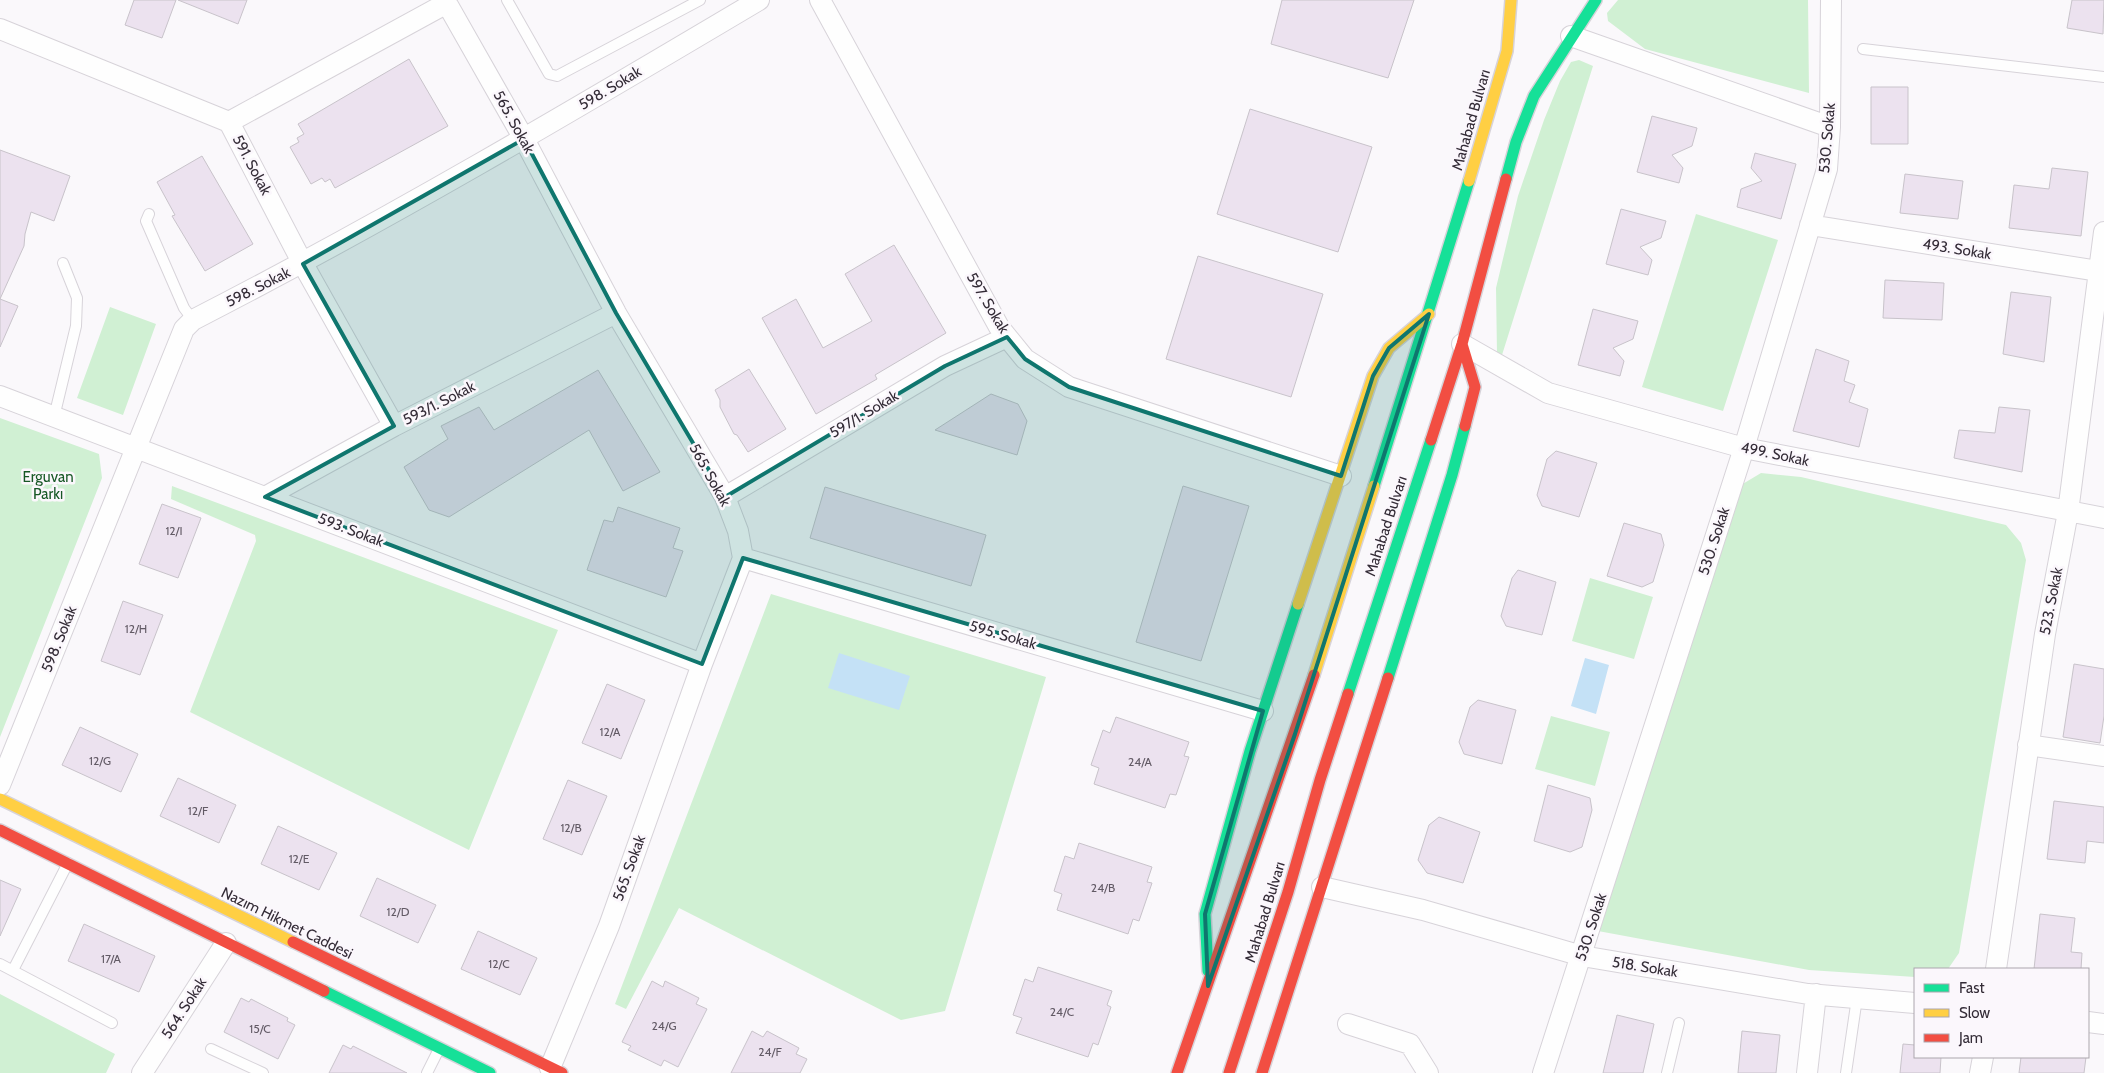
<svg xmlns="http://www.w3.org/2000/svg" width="2104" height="1073" viewBox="0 0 2104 1073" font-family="Cabin,sans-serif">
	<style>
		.green { fill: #d0f0d3 }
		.water { fill: #c4e1f6 }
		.building { fill: #ece2ef; stroke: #c8c3ca }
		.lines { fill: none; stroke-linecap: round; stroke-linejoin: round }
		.lane-casing { stroke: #d7d3d9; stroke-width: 12 }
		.street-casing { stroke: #d7d3d9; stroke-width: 22 }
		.fast-casing { stroke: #d7d3d9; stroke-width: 14 }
		.slow-casing { stroke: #d7d3d9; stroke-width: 14 }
		.jam-casing { stroke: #d7d3d9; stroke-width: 14 }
		.lane { stroke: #fefefe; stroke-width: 10 }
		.street { stroke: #fefefe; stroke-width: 20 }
		.fast { stroke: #16e098; stroke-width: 11 }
		.slow { stroke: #ffcf43; stroke-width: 11 }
		.jam { stroke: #f24e42; stroke-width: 11 }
		.marked { fill: #0f766e; fill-opacity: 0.2; stroke: #0f766e; stroke-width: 4; stroke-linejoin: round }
		.labels { text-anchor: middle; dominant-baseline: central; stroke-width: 5; stroke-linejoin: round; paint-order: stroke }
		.number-label { font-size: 12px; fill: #625a65 }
		.street-label { font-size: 15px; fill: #342c37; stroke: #fbf7fc }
		.park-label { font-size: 15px; fill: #175825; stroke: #fbf7fc }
	</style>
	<rect width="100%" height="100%" fill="#faf8fb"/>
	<path class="green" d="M1618,0H1808L1809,93L1645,49L1608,21L1607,13Z
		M1579,60L1593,66L1502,355L1497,354L1496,288L1518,196L1544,120L1560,81L1571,62Z
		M1696,214L1778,240L1723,411L1642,387Z
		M110,307L156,324L123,415L77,398Z
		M0,418L99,454L102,478L0,737Z
		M1761,473L1801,477L2006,525L2021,543L2026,560L1959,953L1948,969H1915V977L1809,970L1598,931L1741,485Z
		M172,486L558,630L469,850L190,712L256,541L255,535L171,499Z
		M1590,578L1653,597L1634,659L1572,641Z
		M771,594L1046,677L945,1011L901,1020L679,908L626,1009L615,1004Z
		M1551,716L1610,732L1595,786L1535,769Z
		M0,994L115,1054L106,1073H0Z"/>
	<path class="water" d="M839,653L910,676L899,710L828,688Z
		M1585,658L1609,665L1596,714L1571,706Z"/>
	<path class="building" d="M134,0H176L162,38L125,25Z
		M178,0H247L238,24Z
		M1282,0H1414L1388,78L1271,44Z
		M2072,0H2104L2103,34L2067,28Z
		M409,59L448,126L335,188L330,179L325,182L322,178L311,184L290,147L299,142L297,138L304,134L298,124Z
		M1871,87H1908V144H1871Z
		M1250,109L1372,147L1338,252L1217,214Z
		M1652,116L1697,128L1692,146L1672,155L1683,168L1679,183L1637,172Z
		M0,150L70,176L54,221L31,212L25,234L24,246L0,299L18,306L0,347Z
		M1755,153L1796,164L1781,219L1737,207L1741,189L1762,181L1751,168Z
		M202,156L253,244L205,271L172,216L175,215L157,182Z
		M2052,168L2088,172L2081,236L2009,228L2014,185L2049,189Z
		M1905,174L1963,181L1958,219L1900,213Z
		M1621,209L1666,221L1661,238L1640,247L1652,260L1648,275L1606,264Z
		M894,245L946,333L875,375L877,379L816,414L762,318L796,299L823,348L872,321L845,274Z
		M1198,256L1323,294L1291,397L1166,359Z
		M1885,280L1944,283L1942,320L1883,318Z
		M2011,292L2051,297L2044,362L2003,354Z
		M1593,309L1638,321L1633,339L1613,348L1624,361L1620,376L1578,365Z
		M1816,349L1849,361L1844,381L1855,385L1849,402L1868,409L1859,447L1793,431Z
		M749,369L786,429L748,452L737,435L734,434L720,407V400L715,390Z
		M598,370L660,472L623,491L589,430L449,517L429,510L404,467L448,439L441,426L479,407L494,430Z
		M991,394L1018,404L1027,421L1017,455L935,430Z
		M1999,407L2030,410L2022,472L1954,458L1959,430L1995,433Z
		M1556,451L1597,463L1579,517L1542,506L1537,495L1547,459Z
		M1183,486L1249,506L1201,661L1136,642Z
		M825,487L986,535L971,586L810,538Z
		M162,504L201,518L178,578L139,564Z
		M618,507L680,528L673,548L683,551L666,597L587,570L604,520L613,522Z
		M1624,523L1661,534L1664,545L1653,582L1642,587L1607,576Z
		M1518,570L1556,582L1542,635L1506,626L1501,616L1512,578Z
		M123,601L163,615L140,675L101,661Z
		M2074,664L2104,669V716L2100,743L2063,737Z
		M607,684L645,700L621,759L582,743Z
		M1478,700L1516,710L1502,764L1464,754L1459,742L1470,707Z
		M1116,717L1189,742L1184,756L1189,757L1176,795L1170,794L1165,808L1094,784L1099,768L1091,765L1103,730L1110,733Z
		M80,727L138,754L121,792L62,765Z
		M178,778L236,805L219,843L160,816Z
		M568,780L607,796L582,855L543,839Z
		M1548,785L1590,798L1592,810L1582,847L1570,852L1534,841Z
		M2054,801L2104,807V843L2087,841L2085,863L2047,859Z
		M1439,817L1480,832L1463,883L1427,873L1418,860L1429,825Z
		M278,826L337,853L319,890L261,864Z
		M1079,843L1152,867L1147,882L1152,883L1139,921L1133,919L1128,934L1057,910L1062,894L1054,891L1065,856L1074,859Z
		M377,878L436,905L418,943L360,916Z
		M0,880L21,889L0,936Z
		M2040,914L2075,918L2071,952L2082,953L2081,969H2034Z
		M84,924L155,956L139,992L68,961Z
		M478,931L537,958L520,995L461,969Z
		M1038,967L1112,991L1107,1005L1111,1007L1098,1045L1093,1043L1088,1057L1016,1033L1022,1018L1013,1015L1025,979L1033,982Z
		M652,981L663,987L665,981L699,998L696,1004L707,1009L678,1067L664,1060L661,1066L628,1050L631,1046L622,1042Z
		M241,998L249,1002L251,999L288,1018L287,1021L295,1025L278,1059L224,1032Z
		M1617,1015L1654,1024L1643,1073H1603Z
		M752,1031L763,1037L767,1031L799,1048L796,1054L807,1059L800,1073H731Z
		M1742,1031L1780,1035L1776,1073H1738Z
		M1903,1044L1915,1045V1057H1941L1940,1073H1900Z
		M343,1045L351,1049L353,1046L407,1073H329Z
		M2021,1057H2086L2084,1073H2019Z"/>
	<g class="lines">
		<g class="lane-casing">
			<path id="lane" d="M507,0L549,74L557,76L700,0
				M1863,49L2104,77
				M149,214L146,221L184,308L193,320
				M54,417L76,326L77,298L63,263
				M0,964L112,1023
				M13,970L68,863
				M211,1049L263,1073
				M427,1073L439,1049
				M1667,1073L1679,1023
				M1846,1073L1857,998"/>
		</g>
		<g class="street-casing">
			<path id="street" d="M445,0L524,139L616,313L725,497L738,531L743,558L702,664L609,926L550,1068
				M820,0L999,327L1025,359L1069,387L1341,476
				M0,29L229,122L303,264L394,426
				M1571,36L1830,127
				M229,122L447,3
				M1810,225L2104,272
				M1462,344L1548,393L1744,448L2104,518
				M0,396L702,664
				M265,497L394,426L616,313
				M725,497L945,366L1007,337
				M743,558L1263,711
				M2028,745L2104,756
				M0,785L184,329L193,320C386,221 572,111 759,0
				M1322,887L1423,910L1582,956L1808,994L1915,1003
				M1996,969L2045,634L2068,512L2104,232
				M2088,1022L2104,1024
				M1348,1024L1410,1044L1428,1073
				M142,1073L226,943
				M1543,1073L1744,448L1827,169L1830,127L1831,0
				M1807,1073L1816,994
				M1980,1073L1983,1057"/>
		</g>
		<g class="fast-casing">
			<path id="fast" d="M1506,179L1516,142L1534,96L1596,0
				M1374,486L1469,181
				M1388,678L1452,475L1465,426
				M1348,694L1431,440
				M1208,971L1205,914L1250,751L1298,604
				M324,991L490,1073"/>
		</g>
		<g class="slow-casing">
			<path id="slow" d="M1469,181L1507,51L1511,0
				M1298,604L1373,376L1389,348L1429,314
				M1314,675L1374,486
				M0,799L293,942"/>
		</g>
		<g class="jam-casing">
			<path id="jam" d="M1462,344L1475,387L1465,426
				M1431,440L1462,344L1506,179
				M0,830L324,991
				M293,942L562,1073
				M1177,1073L1314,675
				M1229,1073L1288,892L1320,780L1348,694
				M1262,1073L1388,678"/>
		</g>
		<use href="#lane" class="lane"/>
		<use href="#street" class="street"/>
		<use href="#fast" class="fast"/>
		<use href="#slow" class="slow"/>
		<use href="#jam" class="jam"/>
	</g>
	<path class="marked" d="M524,139L616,313L725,497L945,366L1007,337L1025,359L1069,387L1341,476L1373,376L1389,348L1429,314L1295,734L1208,986L1205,914L1263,711L743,558L702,664L265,497L394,426L303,264Z"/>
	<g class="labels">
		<g class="number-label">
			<text x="174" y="530">12/I</text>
			<text x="136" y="628">12/H</text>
			<text x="610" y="731">12/A</text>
			<text x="100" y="760">12/G</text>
			<text x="1140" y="761">24/A</text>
			<text x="198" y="810">12/F</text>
			<text x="571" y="827">12/B</text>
			<text x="299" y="858">12/E</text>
			<text x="1103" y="887">24/B</text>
			<text x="398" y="911">12/D</text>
			<text x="111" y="958">17/A</text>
			<text x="499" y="963">12/C</text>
			<text x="1062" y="1011">24/C</text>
			<text x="664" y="1025">24/G</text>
			<text x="260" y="1028">15/C</text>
			<text x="770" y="1051">24/F</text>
		</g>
		<g class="street-label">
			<text transform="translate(610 88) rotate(-31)">598. Sokak</text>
			<text transform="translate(1471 120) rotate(-74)">Mahabad Bulvarı</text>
			<text transform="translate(514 122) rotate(61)">565. Sokak</text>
			<text transform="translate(1827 138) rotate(-85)">530. Sokak</text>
			<text transform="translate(252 165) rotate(62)">591. Sokak</text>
			<text transform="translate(1957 249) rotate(9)">493. Sokak</text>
			<text transform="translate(258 287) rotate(-27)">598. Sokak</text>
			<text transform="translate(988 303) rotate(59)">597. Sokak</text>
			<text transform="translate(439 403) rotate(-27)">593/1. Sokak</text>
			<text transform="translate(864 414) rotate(-31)">597/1. Sokak</text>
			<text transform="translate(1775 454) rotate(12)">499. Sokak</text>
			<text transform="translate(710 475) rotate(61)">565. Sokak</text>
			<text transform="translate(1386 526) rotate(-72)">Mahabad Bulvarı</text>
			<text transform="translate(351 530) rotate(21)">593. Sokak</text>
			<text transform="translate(1714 541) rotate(-72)">530. Sokak</text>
			<text transform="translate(2051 601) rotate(-79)">523. Sokak</text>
			<text transform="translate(1003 635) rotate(16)">595. Sokak</text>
			<text transform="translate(59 639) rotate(-68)">598. Sokak</text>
			<text transform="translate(629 868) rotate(-70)">565. Sokak</text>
			<text transform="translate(1265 912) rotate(-73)">Mahabad Bulvarı</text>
			<text transform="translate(287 923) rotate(26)">Nazım Hikmet Caddesi</text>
			<text transform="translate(1591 927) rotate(-72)">530. Sokak</text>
			<text transform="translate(1645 967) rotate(9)">518. Sokak</text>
			<text transform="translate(184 1008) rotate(-57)">564. Sokak</text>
		</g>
		<g class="park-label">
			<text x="48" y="477">Erguvan<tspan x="48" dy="17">Parkı</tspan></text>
		</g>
	</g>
	<rect x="1914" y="968" width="175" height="90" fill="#fbf7fc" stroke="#aba6ad"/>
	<rect x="1924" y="984" width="25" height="8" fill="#16e098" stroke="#aba6ad"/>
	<text x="1959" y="993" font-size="15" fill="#342c37">Fast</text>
	<rect x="1924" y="1009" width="25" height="8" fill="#ffcf43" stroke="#aba6ad"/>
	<text x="1959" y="1018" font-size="15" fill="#342c37">Slow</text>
	<rect x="1924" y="1034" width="25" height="8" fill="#f24e42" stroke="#aba6ad"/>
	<text x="1959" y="1043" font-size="15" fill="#342c37">Jam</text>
</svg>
